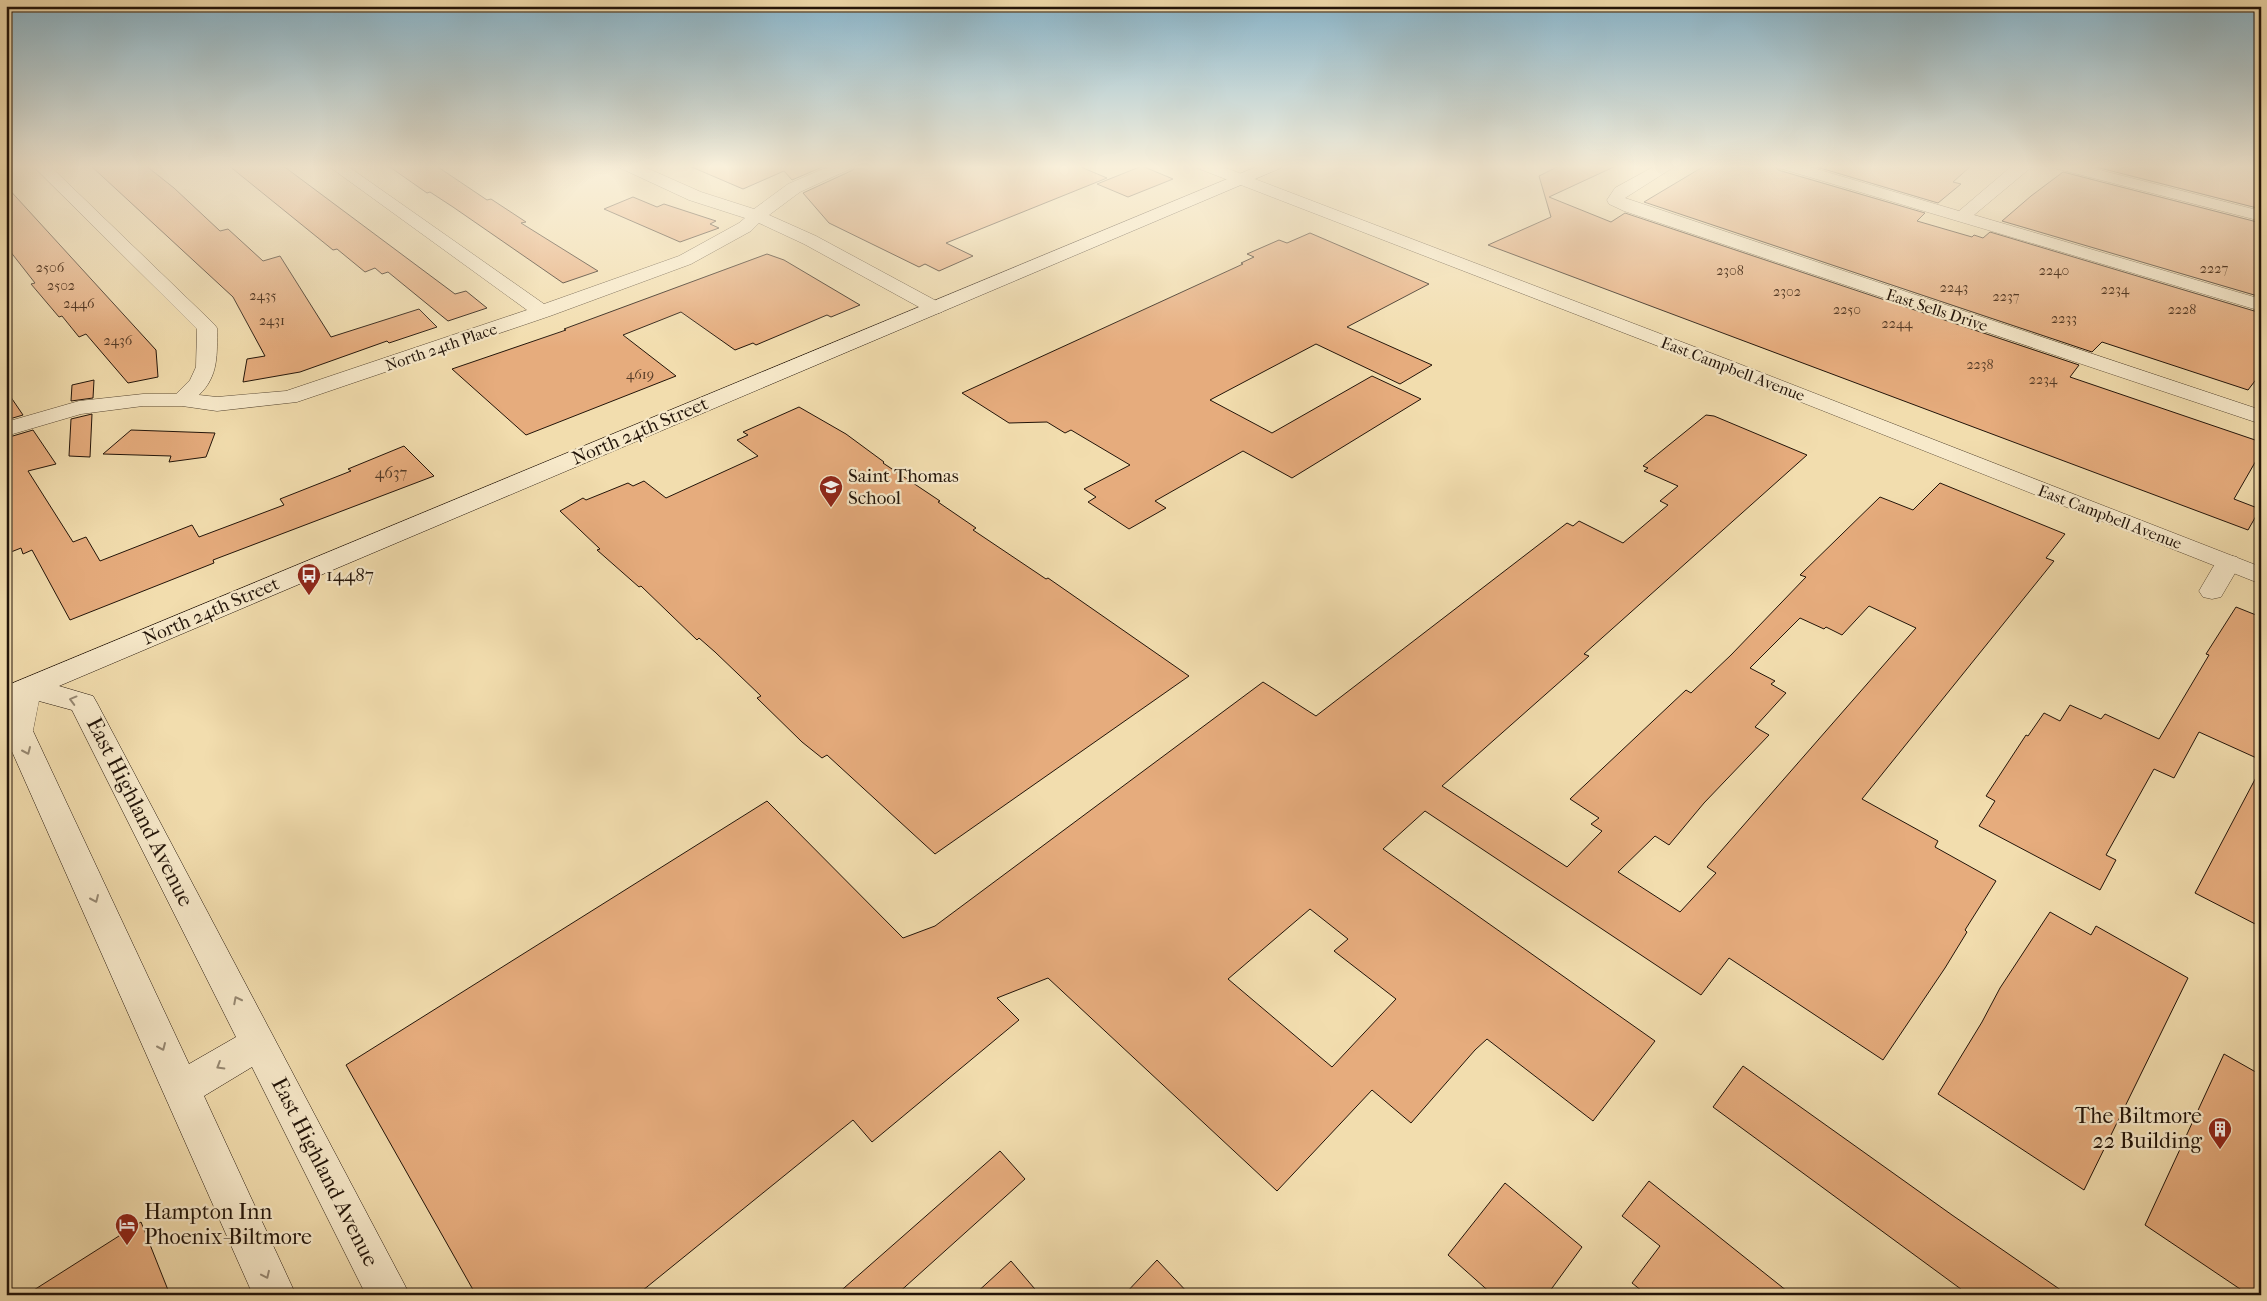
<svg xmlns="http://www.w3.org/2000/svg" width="2267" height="1301" viewBox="0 0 2267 1301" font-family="'IM FELL French Canon',serif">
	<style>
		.building { fill: #e6ac7d; stroke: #221409; fill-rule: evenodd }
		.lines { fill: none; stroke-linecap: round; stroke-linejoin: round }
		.minor-casing { stroke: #564632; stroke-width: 1 }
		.tertiary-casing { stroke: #564632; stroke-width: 1 }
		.secondary-casing { stroke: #221409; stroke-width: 1 }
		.minor { fill: #f7e9ca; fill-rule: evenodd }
		.tertiary { fill: #f7e9ca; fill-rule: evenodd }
		.secondary { fill: #f7e9ca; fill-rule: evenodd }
		.oneway { stroke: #978973 }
		.labels { text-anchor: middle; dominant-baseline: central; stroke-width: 4.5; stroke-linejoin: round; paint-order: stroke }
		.far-number-label { font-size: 14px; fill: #533a26 }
		.far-street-label { font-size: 16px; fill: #221409; stroke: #f7e9ca }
		.number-label { font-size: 16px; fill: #533a26 }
		.street-label { font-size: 19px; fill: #221409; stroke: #f7e9ca }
		.poi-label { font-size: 19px; fill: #221409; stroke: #f7e9ca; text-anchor: start }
		.near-street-label { font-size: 22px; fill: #221409; stroke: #f7e9ca }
		.near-poi-label { font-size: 22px; fill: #221409; stroke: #f7e9ca; text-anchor: end }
	</style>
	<rect width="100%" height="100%" fill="#f2ddae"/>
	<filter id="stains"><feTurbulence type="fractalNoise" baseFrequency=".004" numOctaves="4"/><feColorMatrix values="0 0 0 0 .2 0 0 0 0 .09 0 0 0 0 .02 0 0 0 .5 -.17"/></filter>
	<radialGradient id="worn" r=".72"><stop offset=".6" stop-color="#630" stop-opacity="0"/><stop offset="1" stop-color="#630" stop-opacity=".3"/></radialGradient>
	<path class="building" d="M90,165H145L174,188L220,231L228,229L263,261L280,256L331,337L419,309L437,327L389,343L387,341L300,372L243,382L247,359L265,356L233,297Z
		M228,165H282L455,294L466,291L487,308L448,321L388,272L382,274L375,268L365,272L337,249L333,250Z
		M387,165H435L487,200L491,199L526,222L521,223L598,271L563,283L453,207L430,192L427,193Z
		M687,165H827L792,180L784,171L743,189Z
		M856,165H1076L1107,178L946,243L973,256L939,271L925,264L919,267L829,223L803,193L853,170Z
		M1561,165H1618L1549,197L1611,222L1625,213L2079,365L2070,377L2261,442V452L2234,499L2260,509L2248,530L1488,245L1551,217L1539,176Z
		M1706,165H1775L1778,170L1925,213L1917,221L1972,237L1974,235L1983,238L1990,232L2261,313V373L2248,390L2102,342L2092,352L1644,202Z
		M1810,165H1972L1953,182L1961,184L1938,203Z
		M2088,165H2261V209Z
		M1142,166L1173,179L1128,197L1097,184Z
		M2063,172L2261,223V297L2002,221L2031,196Z
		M6,186L156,350L158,377L128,383L86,334L79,337L62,316L59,317L31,284L35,283L6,246Z
		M633,197L657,207L664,204L716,221L710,224L719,228L680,242L604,209Z
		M1310,233L1429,284L1347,327L1432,365L1400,384L1316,344L1210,400L1272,433L1372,376L1421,399L1292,478L1243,451L1155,501L1166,508L1129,529L1088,502L1096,497L1084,489L1130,465L1071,430L1065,433L1047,422L1009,423L962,393L1243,264L1241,263L1254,257L1247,254L1279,240L1287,243Z
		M767,254L784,260L860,305L831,317L827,315L756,345L753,343L735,350L681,312L623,335L676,376L526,435L452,369L566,330L564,329Z
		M94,380L93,398L71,401L72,385Z
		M6,390L23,415L6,420Z
		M799,407L846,434L884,462L883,463L940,501L938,502L976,528L973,530L1046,579L1048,578L1189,676L935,854L827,755L822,758L802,742L757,698L761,696L715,652L699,638L697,640L641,586L639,587L597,550L600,549L560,511L583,498L586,500L628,483L633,486L644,481L666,498L758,456L737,440L748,435L743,432Z
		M92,414L90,457L69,456L71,419Z
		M1706,415L1714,416L1807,455L1584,654L1589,656L1442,786L1567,867L1602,831L1591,824L1599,818L1570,799L1686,690L1691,693L1731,655L1806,577L1800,575L1880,497L1913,510L1940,483L2065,534L2046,558L2054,561L1862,799L1938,841L1935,847L1996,881L1965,930L1967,932L1945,968L1883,1060L1729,958L1701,995L1425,811L1383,849L1655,1041L1593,1121L1487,1039L1475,1050L1411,1123L1372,1090L1277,1191L1048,978L997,998L1019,1020L872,1142L853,1120L637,1295H476L346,1065L767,801L903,938L935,926L1263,682L1316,716L1567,523L1573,526L1579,521L1623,543L1668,505L1660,501L1678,486L1644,471L1648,468L1643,466ZM1869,606L1916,628L1707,867L1716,873L1680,912L1618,872L1655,836L1669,845L1704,803L1769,735L1755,727L1786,693L1771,684L1775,681L1750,668L1800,618L1824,629L1826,627L1842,635ZM1310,909L1348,939L1334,951L1396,999L1332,1067L1228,979Z
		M33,430L56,464L28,471L73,542L86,537L100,561L192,525L199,537L284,505L280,499L351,471L348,469L404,446L434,476L213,560L214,563L70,620L32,550L23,554L21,548L6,554V438Z
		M131,430L215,433L206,457L169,462L171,456L103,454Z
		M2236,607L2261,617V760L2199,732L2174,778L2154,769L2106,855L2116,860L2100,890L1979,826L1995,801L1986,796L2026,735L2028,736L2044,713L2060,721L2070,705L2101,719L2105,714L2159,739L2209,655L2206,654Z
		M2261,768V927L2195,893Z
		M2050,912L2091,935L2096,926L2188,978L2084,1190L1938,1094L1982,1022L2000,988Z
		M2224,1054L2261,1075V1295H2249L2145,1225Z
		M1743,1066L1952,1215L2068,1295H1969L1713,1107Z
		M1000,1151L1025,1179L896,1295H836Z
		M1649,1181L1792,1295H1647L1632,1283L1660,1246L1622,1216Z
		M1505,1183L1582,1247L1547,1295H1493L1448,1255Z
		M141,1222L170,1295H26Z
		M1157,1260L1190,1295H1124Z
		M1011,1261L1040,1295H974Z"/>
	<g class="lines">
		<g class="minor-casing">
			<path id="minor" d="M32,165H49L214,324L217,328C217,354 219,376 199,395L217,397L286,391L527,310L327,165H346L544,304L679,256L739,223L745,218L689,200L620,168L618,165H640L701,192L754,209L788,184L832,165H854L852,168L800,192L769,215L816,236L942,304L945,308L942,312L935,314L928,312L804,244L759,223L751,231L691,264L550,316L297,402L217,411L182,406H143L81,414L6,436V422L79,401L143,394H176L190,380L196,367L197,329Z
				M1657,165H1677L1625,198L2261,410V424L1624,211L1609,204L1607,200L1615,188Z
				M1777,165H1803L1959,211L2013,165H2034L1974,215L2261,299V311L1779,168Z
				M2052,165H2080L2261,211V221L2054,168Z
				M2228,555L2237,557L2241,563L2221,597L2212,599L2203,597L2199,591L2219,557Z"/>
		</g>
		<g class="tertiary-casing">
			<path id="tertiary" d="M1195,165H1218L1729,360L2261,567V584L1715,368L1197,168Z"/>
		</g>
		<g class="secondary-casing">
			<path id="secondary" d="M1261,165H1283L1281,168L59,686L93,696L97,703L410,1295H366L252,1067L204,1096L296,1295H253L6,738V719L9,706L6,707V686ZM39,701L72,710L236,1037L189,1064L33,731Z"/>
		</g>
		<use href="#minor" class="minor"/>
		<use href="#tertiary" class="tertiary"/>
		<use href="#secondary" class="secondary"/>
	</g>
	<defs><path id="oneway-chevron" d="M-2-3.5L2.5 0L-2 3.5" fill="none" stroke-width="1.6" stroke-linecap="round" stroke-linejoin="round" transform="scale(1.25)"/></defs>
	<g class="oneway">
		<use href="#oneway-chevron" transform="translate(73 700) rotate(-165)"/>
		<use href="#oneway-chevron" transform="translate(27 751) rotate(66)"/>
		<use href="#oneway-chevron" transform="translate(95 899) rotate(66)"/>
		<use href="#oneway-chevron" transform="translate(237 1000) rotate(-117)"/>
		<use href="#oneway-chevron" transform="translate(162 1047) rotate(66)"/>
		<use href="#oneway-chevron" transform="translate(220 1066) rotate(149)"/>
		<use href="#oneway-chevron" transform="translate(266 1275) rotate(65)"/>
	</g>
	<linearGradient id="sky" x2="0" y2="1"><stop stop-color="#89b7ce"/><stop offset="0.48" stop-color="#f9f0db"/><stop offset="1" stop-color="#f9f0db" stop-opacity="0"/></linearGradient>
	<rect width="2267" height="347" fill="url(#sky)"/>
	<defs>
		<g id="school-pin" transform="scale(1.25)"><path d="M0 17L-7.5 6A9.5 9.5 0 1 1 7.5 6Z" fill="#8f2418" stroke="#f7e9ca"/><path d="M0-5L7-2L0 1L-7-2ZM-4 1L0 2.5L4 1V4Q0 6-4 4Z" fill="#fff"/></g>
		<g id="bus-pin" transform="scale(1.25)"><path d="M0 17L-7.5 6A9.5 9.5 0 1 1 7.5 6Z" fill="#8f2418" stroke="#f7e9ca"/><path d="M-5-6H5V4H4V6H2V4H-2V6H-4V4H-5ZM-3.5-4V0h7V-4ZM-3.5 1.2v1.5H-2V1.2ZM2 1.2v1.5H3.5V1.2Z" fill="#fff"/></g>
		<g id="building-pin" transform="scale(1.25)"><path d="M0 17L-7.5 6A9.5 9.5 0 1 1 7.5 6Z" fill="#8f2418" stroke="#f7e9ca"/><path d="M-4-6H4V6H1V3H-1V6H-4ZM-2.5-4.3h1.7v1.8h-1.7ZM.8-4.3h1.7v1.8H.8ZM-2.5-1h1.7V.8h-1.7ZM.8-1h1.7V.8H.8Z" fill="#fff"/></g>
		<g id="hotel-pin" transform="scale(1.25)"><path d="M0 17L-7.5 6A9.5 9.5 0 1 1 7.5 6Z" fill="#8f2418" stroke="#f7e9ca"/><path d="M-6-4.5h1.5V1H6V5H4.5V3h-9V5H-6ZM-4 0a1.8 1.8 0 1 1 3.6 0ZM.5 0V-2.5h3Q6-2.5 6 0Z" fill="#fff"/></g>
	</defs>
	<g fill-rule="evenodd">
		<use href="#school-pin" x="831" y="487"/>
		<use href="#bus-pin" x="309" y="575"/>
		<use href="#building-pin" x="2220" y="1129"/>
		<use href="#hotel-pin" x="127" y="1225"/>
	</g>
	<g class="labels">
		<g class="far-number-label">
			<text x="50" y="267">2506</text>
			<text x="2214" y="268">2227</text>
			<text x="1730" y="270">2308</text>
			<text x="2054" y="270">2240</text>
			<text x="61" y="285">2502</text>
			<text x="1954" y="287">2243</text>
			<text x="2115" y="289">2234</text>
			<text x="1787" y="291">2302</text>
			<text x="263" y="295">2435</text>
			<text x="2006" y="296">2237</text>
			<text x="79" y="303">2446</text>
			<text x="1847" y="309">2250</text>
			<text x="2182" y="309">2228</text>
			<text x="2064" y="318">2233</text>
			<text x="272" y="320">2431</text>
			<text x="1897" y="323">2244</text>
			<text x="118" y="340">2436</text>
			<text x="1980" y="364">2238</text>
			<text x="640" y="374">4619</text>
			<text x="2043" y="379">2234</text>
		</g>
		<g class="far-street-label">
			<text transform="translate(1937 310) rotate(18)">East Sells Drive</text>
			<text transform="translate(441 347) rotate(-19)">North 24th Place</text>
			<text transform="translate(1733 369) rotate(21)">East Campbell Avenue</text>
			<text transform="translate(2110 517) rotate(21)">East Campbell Avenue</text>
		</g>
		<g class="number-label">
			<text x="391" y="472">4637</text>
		</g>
		<g class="street-label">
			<text transform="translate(640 431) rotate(-23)">North 24th Street</text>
			<text transform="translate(211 611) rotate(-23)">North 24th Street</text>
		</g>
		<g class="poi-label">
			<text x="848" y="476">Saint Thomas<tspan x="848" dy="22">School</tspan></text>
			<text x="326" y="575">14487</text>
		</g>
		<g class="near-street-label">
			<text transform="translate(140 812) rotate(63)">East Highland Avenue</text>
			<text transform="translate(325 1172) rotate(63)">East Highland Avenue</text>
		</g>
		<g class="near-poi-label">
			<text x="2202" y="1116">The Biltmore<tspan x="2202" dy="25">22 Building</tspan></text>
			<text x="144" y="1212" text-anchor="start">Hampton Inn<tspan x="144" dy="25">Phoenix-Biltmore</tspan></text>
		</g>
	</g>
	<rect width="2267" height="1301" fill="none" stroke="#f2ddae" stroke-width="25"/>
	<rect x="8" y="8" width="2252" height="1286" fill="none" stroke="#221409" stroke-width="2.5"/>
	<rect x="12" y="12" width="2242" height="1276" fill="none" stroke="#221409"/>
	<rect width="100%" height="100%" filter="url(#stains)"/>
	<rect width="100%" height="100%" fill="url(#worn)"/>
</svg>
